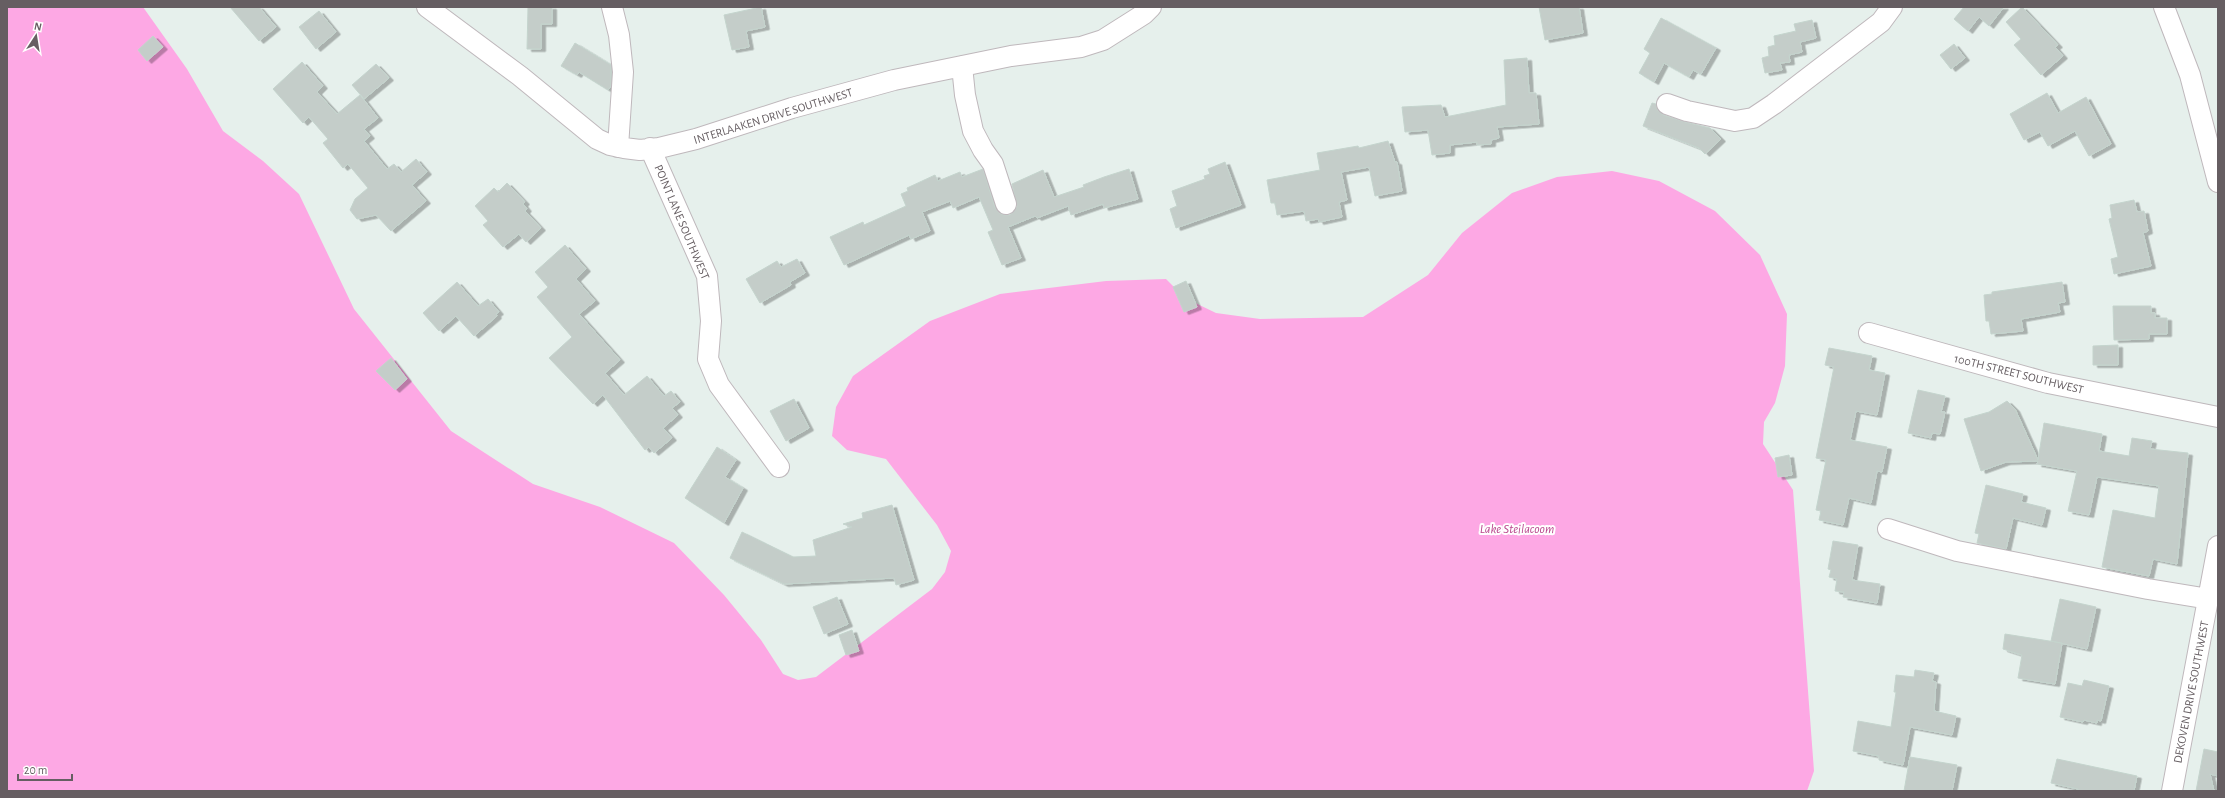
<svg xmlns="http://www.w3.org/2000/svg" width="2225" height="798" viewBox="0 0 2225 798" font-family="'Alegreya Sans',sans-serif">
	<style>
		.water { fill: #fda8e4 }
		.building { fill: #c4cdc9; stroke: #c4d4cd; filter: url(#shadow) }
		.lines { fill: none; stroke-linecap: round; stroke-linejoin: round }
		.minor-casing { stroke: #bfb8bc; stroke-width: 22 }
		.minor { stroke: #fff; stroke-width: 20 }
		.labels { text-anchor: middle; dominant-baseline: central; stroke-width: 4; stroke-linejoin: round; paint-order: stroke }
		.street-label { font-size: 12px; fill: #665e62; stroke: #fff }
		.water-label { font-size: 13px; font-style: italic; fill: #b9478d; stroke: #fff }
	</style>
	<defs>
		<filter id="shadow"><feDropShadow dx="4.5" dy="2.5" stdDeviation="0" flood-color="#0004"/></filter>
	</defs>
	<rect width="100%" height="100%" fill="#e6f0ec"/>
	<path class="water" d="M7,7H143L187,69L223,131L263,161L299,194L354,309L451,431L533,484L600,507L674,543L724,595L761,640L783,674L798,680L816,677L932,589L945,572L951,551L937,525L886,459L847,450L832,436L836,407L853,376L930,321L1000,294L1106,281L1166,279L1185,298L1216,313L1260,319L1363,317L1428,275L1462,233L1512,193L1557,177L1612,171L1659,181L1715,211L1760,255L1787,314L1785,366L1775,403L1764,422L1763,444L1793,490L1814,771L1807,791H7Z"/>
	<path class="building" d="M230,7H259L276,27L259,41Z
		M528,7H552V24H541V49H527Z
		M761,7L765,27L746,31L749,47L732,50L724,15Z
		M1539,7H1579L1583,33L1545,40Z
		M1964,7H2004L1989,26L1979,17L1968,31L1954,19Z
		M2022,7L2058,45L2055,47L2063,56L2041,75L2014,45L2021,39L2006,22Z
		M319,11L336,32L316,49L299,27Z
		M1661,18L1716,48L1701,74L1693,70L1689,77L1664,63L1654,82L1639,73L1650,53L1644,49Z
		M1812,20L1816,38L1800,42L1802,52L1789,55L1790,62L1780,63L1782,70L1765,73L1762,58L1769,56L1768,47L1775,45L1774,36L1796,31L1794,24Z
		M153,36L163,47L147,61L138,50Z
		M575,43L611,65V86L608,90L579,72L577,75L561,66Z
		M1954,44L1965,58L1951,69L1940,55Z
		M1527,58L1529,93H1536L1539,124L1497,127L1499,138L1491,140V144L1477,145V142L1450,145V153L1432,155L1428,130L1405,132L1402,107L1441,105L1445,117L1506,105L1504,60Z
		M302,62L323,86L317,92L337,114L360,95L378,118L364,129L370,136L364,141L387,169L394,164L401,172L416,159L427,172L412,185L426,201L391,231L376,215L357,219L350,210L355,199L368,188L348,164L343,168L323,143L328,139L309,117L303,123L273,89Z
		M376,64L389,78L364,99L352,85Z
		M2047,93L2058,113L2086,97L2111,144L2089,156L2075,131L2048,146L2040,132L2024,140L2010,114Z
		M1652,103L1656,104L1658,111L1663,115L1685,122L1710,128L1721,139L1705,154L1699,148L1643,126Z
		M1388,141L1395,162H1397L1402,191L1375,196L1369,167L1341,172L1347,200L1339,202L1342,217L1319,222L1318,219L1306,221L1304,211L1277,215L1275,203H1271L1267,180L1320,170L1317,153L1358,146L1359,148Z
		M1225,162L1241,205L1176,228L1170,209L1177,206L1172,191L1205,179L1204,176L1210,174L1208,169Z
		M983,169L995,208L999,213L1004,215H1010L1017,207L1012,184L1043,170L1054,197L1084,187L1083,185L1104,177L1129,169L1138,199L1104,208L1103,204L1071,215L1068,206L1037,218L1035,216L1008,227L1021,258L1002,265L988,232L993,230L979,197L953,208L950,201L922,212L930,231L911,239L909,235L844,265L830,237L863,222L864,225L906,206L901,194L908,191L907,188L935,175L938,181L960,172L962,177Z
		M507,183L525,202L523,204L527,209L525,211L541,228L526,242L519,234L503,247L483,225L488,221L475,206L494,188L498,192Z
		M2134,200L2137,212L2144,211L2148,231L2143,233L2151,266L2114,274L2111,259L2118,257L2109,219L2112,218L2110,205Z
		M565,245L586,269L576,279L595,301L579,314L620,360L605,373L624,395L647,376L664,396L671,391L680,402L672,408L678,415L663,428L672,438L654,453L649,447L645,450L603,395L593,404L549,358L572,337L537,297L548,287L535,272Z
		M797,259L805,273L790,282L791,285L760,303L746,279L777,261L781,267Z
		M1186,281L1197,307L1184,312L1173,287Z
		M457,282L478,306L488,299L499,312L496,314L497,316L474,336L456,316L439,331L423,313Z
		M2062,282L2065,302L2058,303L2060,312L2021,319L2023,331L1991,334L1989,321H1986L1984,295L1992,294V292Z
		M2113,306H2151V313H2155V318H2167V334H2149V339L2114,340Z
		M2118,345V365H2093V346Z
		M1829,348L1872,356L1869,370L1885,373L1877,415L1856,411L1850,440L1887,447L1882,472L1877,471L1871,503L1849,498L1843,525L1819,520L1821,511L1816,510L1826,460L1816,458L1834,367L1825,365Z
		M391,358L407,379L395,390L376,371Z
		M1918,390L1945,396L1941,412H1945L1940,434L1932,433L1931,438L1908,433Z
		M794,399L809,428L786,441L770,411Z
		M2007,401L2015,409L2038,460L2044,423L2102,434L2099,451L2129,456L2132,438L2152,441L2150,449L2188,453L2177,564L2153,559L2149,576L2102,567L2113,510L2155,518L2159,486L2097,477L2089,515L2068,511L2077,471L2037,464L2038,461L2006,462L1981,471L1964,419L1989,412Z
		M717,447L736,460L725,477L743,488L724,523L685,498Z
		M1789,455L1792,475L1778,477L1775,458Z
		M1986,485L2023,494L2021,502L2046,508L2042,525L2013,518L2006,549L1977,543L1979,534L1975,533Z
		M892,505L914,580L896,585L894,578L784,584L730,558L742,532L793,557L816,556L813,540L852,527L843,524L863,518L862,513Z
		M1833,541L1858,545L1852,580L1880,584L1877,603L1843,597L1844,592L1835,591L1837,579L1829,577L1831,570L1828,569Z
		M837,597L848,624L824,634L813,607Z
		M2060,599L2096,607L2087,649L2051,641Z
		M852,630L859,651L846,655L839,635Z
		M2005,634L2062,643L2055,684L2018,678L2022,655L2003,649Z
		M1915,670L1934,673L1932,681L1936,682L1934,711L1956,716L1952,735L1910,727L1903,765L1879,760V756L1853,751L1858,721L1891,727L1896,692H1894L1896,675L1914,677Z
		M2084,680L2109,686L2101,721L2097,720V723L2084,720L2083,722L2060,717L2068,683L2082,686Z
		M2204,749L2218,752V776L2210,774L2214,791H2196Z
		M1910,757L1957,765L1952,791H1904Z
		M2057,759L2137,776L2134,791H2078V789L2051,783Z"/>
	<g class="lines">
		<g class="minor-casing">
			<path id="minor" d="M427,7L520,76L597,139L610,145L624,148L640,150L659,148L696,139L792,108L894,80L1011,56L1081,47L1103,40L1144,14L1151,7
				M612,7L619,35L623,72L618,147
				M2164,7L2190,75L2218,182
				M962,66L965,95L973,131L983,150L993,164L1006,204
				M1667,104L1687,111L1735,121L1753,118L1774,104L1881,22L1892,7
				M650,148L707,276L711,321L708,359L719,385L779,467
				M1869,333L2048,383L2218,417
				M1888,529L1957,551L2148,589L2209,599
				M2172,791L2218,546"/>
		</g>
		<use href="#minor" class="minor"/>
	</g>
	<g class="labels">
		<g class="street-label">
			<text transform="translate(773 116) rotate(-17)">INTERLAAKEN DRIVE SOUTHWEST</text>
			<text transform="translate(682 222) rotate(67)">POINT LANE SOUTHWEST</text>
			<text transform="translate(2019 374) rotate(14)">100TH STREET SOUTHWEST</text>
			<text transform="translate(2191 692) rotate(-79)">DEKOVEN DRIVE SOUTHWEST</text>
		</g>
		<g class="water-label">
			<text x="1517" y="529">Lake Steilacoom</text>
		</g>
	</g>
	<rect width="2225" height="798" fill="none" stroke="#665e62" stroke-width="16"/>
	<g transform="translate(36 36) rotate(12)" stroke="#ffffff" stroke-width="3" paint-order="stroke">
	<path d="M0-3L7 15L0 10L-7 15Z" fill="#665e62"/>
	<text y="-6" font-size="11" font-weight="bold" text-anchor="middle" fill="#665e62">N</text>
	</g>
	<path d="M18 774v6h54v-6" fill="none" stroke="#665e62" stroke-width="2"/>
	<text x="24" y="774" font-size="12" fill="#665e62" stroke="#ffffff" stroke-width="3" paint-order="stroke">20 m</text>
</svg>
